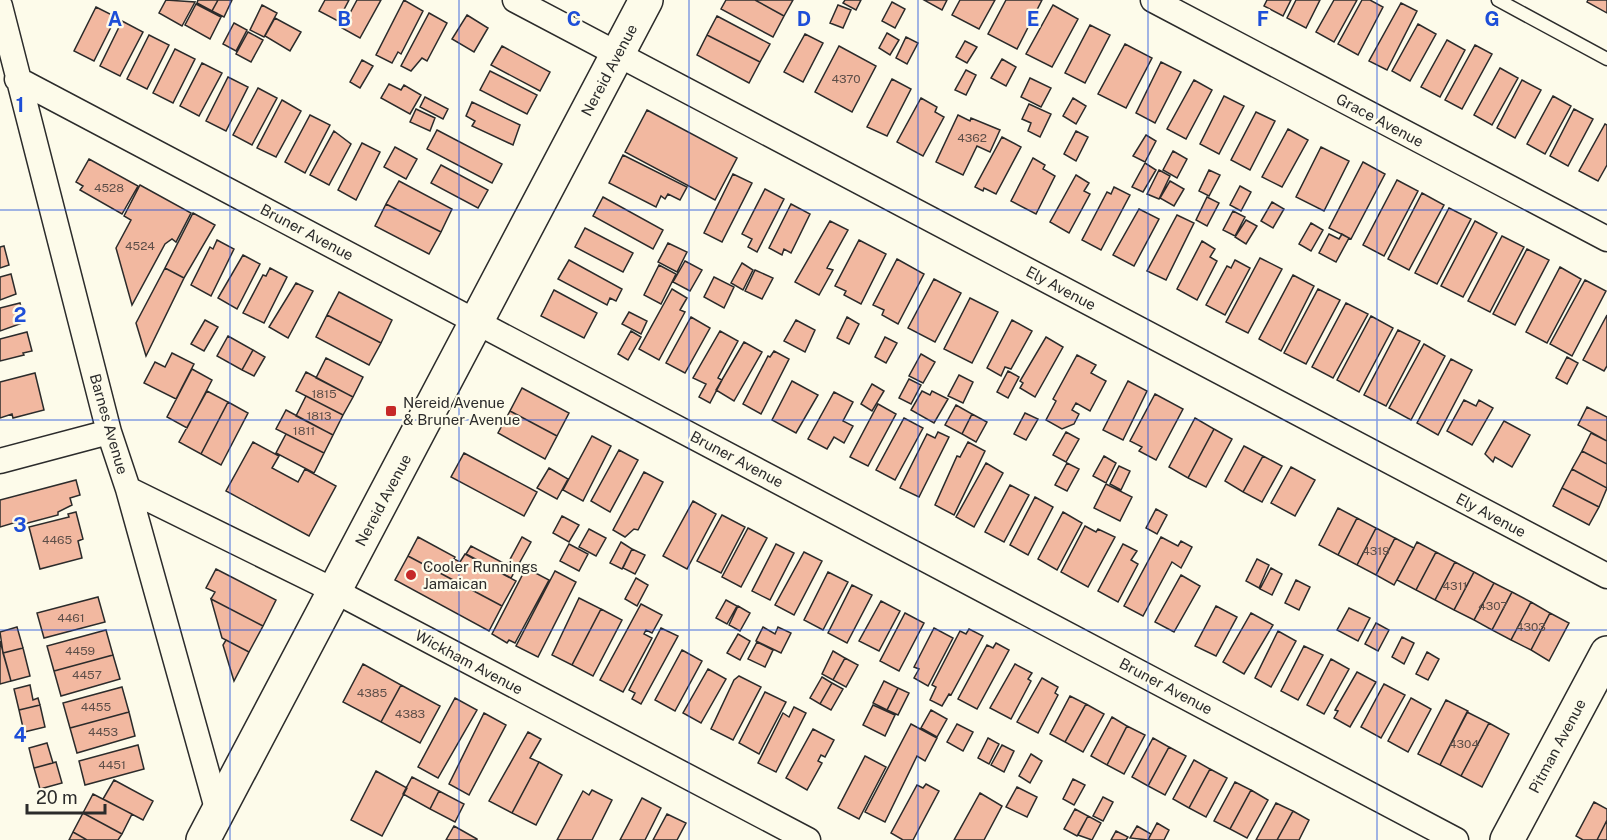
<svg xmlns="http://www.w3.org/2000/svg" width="1607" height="840" viewBox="0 0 1607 840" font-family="'Public Sans',sans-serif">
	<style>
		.building { fill: #f2b8a0; stroke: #2b2b2b; stroke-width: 1.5 }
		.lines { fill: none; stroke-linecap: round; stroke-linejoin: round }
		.lane-casing { stroke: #2b2b2b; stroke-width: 15 }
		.street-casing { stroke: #2b2b2b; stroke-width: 27 }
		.secondary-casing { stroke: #2b2b2b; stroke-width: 36 }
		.lane { stroke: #fdfbea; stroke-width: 12 }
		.street { stroke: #fdfbea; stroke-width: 24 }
		.secondary { stroke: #fdfbea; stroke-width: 33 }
		.grid { fill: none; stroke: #1d4ed8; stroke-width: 1.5; stroke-opacity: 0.55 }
		.poi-dot { fill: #c62828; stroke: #fdfbea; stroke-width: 2 }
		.labels { text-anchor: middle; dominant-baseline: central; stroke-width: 4.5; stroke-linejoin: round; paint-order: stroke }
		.number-label { font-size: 12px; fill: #5d4e48 }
		.street-label { font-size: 15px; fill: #2b2b2b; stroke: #fdfbea }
		.poi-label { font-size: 15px; fill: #2b2b2b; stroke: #fdfbea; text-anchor: start }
		.grid-label { font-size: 20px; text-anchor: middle; font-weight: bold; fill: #1d4ed8; stroke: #fdfbea; stroke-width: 4.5; stroke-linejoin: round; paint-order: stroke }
	</style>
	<rect width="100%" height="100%" fill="#fdfbea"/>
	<path class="building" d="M166,0L195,2L182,26L159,13Z
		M198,0H218L212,11L197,3Z
		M218,0H232L224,17L212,11Z
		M325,0H349L338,21L319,11Z
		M357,0H381L360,38L342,28Z
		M404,0L423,11L401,54L398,52L392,63L376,55Z
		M726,0H755L784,16L773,37L721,9Z
		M755,0H793L784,16Z
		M845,0H861L856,10L843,3Z
		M924,0H947L942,10Z
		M960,0H995L979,29L952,15Z
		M1006,0H1042L1017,49L988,34Z
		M1267,0H1291L1283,16L1264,6Z
		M1296,0H1320L1306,28L1287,18Z
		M1334,0H1357L1334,42L1316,32Z
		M1362,0H1370L1383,7L1358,55L1338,44Z
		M1588,0H1607V13L1587,2Z
		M892,2L905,9L895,28L882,21Z
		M1401,3L1417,11L1387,70L1369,61Z
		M196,4L221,17L210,39L185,25Z
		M262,5L277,13L264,37L250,30Z
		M838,5L851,10L843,28L830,23Z
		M1053,5L1078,19L1052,67L1026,54Z
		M96,7L116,17L94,61L74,51Z
		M429,13L447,23L427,61L422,58L411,71L401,66Z
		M467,15L488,28L474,52L452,39Z
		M717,16L770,44L760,62L707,35Z
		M275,18L301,32L290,51L265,36Z
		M122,21L143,32L120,76L100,66Z
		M234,23L247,30L236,51L223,44Z
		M1418,24L1436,34L1410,81L1392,71Z
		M1090,25L1110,35L1085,83L1065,73Z
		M248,32L263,40L251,62L236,54Z
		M887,33L899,40L890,55L879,48Z
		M805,34L823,43L803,82L784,72Z
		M149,35L169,45L147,89L127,79Z
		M707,35L760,62L749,83L697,55Z
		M906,37L918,43L907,64L896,58Z
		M1447,40L1465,50L1440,97L1421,87Z
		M965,41L977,47L967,63L956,57Z
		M1125,44L1152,58L1126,108L1098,94Z
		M1475,45L1492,54L1462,109L1445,100Z
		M502,46L550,72L540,91L491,65Z
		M839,46L876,66L852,112L815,92Z
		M175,49L195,59L173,103L153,93Z
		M1002,59L1016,67L1006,86L991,78Z
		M362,60L373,66L360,88L350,82Z
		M1161,62L1181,72L1155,123L1136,113Z
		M202,63L222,73L199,116L180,106Z
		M1500,68L1518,78L1492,125L1474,115Z
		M966,70L976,75L966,95L955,90Z
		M490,71L537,95L527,114L480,90Z
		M228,77L248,87L226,131L206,121Z
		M1030,78L1051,88L1041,107L1021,97Z
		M892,79L911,89L887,136L867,127Z
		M1194,80L1212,90L1186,139L1167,129Z
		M1522,80L1541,90L1515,138L1497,128Z
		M389,84L401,90L404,85L421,95L410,114L381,98Z
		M258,88L277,98L252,145L233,135Z
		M1224,96L1244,106L1219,154L1200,144Z
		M1553,96L1571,106L1545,154L1527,144Z
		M425,97L448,109L443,119L420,107Z
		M921,98L937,107L935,112L944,117L923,156L897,142Z
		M1073,98L1086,106L1076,124L1063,116Z
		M282,100L301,111L276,157L257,148Z
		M472,102L520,125L513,145L472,126L475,121L466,116Z
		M1029,104L1051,114L1040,137L1028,131L1031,123L1022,119Z
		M416,109L435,118L430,131L410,122Z
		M1574,109L1593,119L1568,166L1550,156Z
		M647,110L737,158L715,200L625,152Z
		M1256,112L1275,121L1250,170L1231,160Z
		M310,115L330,125L305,173L285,162Z
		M958,115L970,121L971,118L1000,130L990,152L977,146L963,175L936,162Z
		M1605,124L1607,125V165L1598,181L1579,171Z
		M1288,129L1308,140L1282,187L1262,177Z
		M437,130L502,164L492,183L427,149Z
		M334,131L351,144L329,185L310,175Z
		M1076,131L1088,137L1076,161L1064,154Z
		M1146,135L1156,141L1145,162L1133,156Z
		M1002,137L1021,147L996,194L984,188L983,191L975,187Z
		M362,143L380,152L356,200L338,190Z
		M395,147L417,159L406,179L384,167Z
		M1321,147L1349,161L1324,211L1296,197Z
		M1173,151L1187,159L1177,178L1163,170Z
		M623,155L687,187L680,200L668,194L665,199L661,196L656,207L609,183Z
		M1033,158L1045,165L1043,169L1055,176L1036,214L1011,201Z
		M89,159L138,186L122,214L80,190L83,186L76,182Z
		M1363,162L1385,174L1351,239L1329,228Z
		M1145,163L1156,170L1143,192L1132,187Z
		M441,165L488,190L478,208L431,183Z
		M1159,170L1170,176L1159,199L1147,194Z
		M1209,170L1220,175L1209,196L1199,191Z
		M733,174L752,183L722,242L704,233Z
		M1076,175L1089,183L1084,191L1090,194L1069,233L1050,222Z
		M1397,180L1418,191L1384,256L1363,245Z
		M399,181L452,209L441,232L386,204Z
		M1170,181L1184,189L1174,206L1160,198Z
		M140,185L191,213L176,242L172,239L165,244L132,305L116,248L131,220L124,216Z
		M1240,186L1251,192L1241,211L1230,205Z
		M1114,187L1130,195L1101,250L1082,240L1107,192L1111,194Z
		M765,189L784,199L757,252L748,247L752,239L742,234Z
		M1422,193L1444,205L1409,270L1388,259Z
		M603,197L663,230L653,249L593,216Z
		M1207,197L1219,203L1207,226L1196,220Z
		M1272,202L1284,209L1273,228L1261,221Z
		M386,204L441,232L429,254L375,226Z
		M791,204L810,214L791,253L784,249L782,255L769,248Z
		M1449,208L1471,219L1437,284L1415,273Z
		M1139,209L1159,219L1134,266L1113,255Z
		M1233,211L1245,217L1235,236L1223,230Z
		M193,213L215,225L184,278L165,268Z
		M1177,215L1194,223L1166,280L1147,271Z
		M1246,220L1257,226L1246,244L1235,237Z
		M830,221L848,230L827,268L833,270L819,295L795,282Z
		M1475,221L1497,233L1463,297L1441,286Z
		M1311,223L1323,230L1311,251L1299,244Z
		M585,228L633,253L623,272L575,247Z
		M1329,234L1339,239L1342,234L1349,238L1336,262L1319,253Z
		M1502,236L1524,247L1490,312L1468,301Z
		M217,240L234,249L211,296L191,285L210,247L213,249Z
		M859,240L886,254L861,304L844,295L846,291L835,286Z
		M1202,241L1215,249L1210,257L1217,261L1197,300L1177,289Z
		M668,243L687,252L677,272L658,262Z
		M4,246L9,265L0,268V247Z
		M1527,249L1549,260L1515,325L1493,314Z
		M243,255L260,264L237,309L218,298Z
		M1260,258L1282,269L1248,333L1226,322Z
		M897,259L924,274L898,324L882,315L884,310L873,305Z
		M569,260L622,289L616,301L610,298L607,305L558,279Z
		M1235,260L1250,268L1225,315L1206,305L1227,266L1231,268Z
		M685,261L702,270L690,291L673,282Z
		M742,263L753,270L743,290L731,283Z
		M659,265L676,274L661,304L644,295Z
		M1560,267L1581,279L1547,343L1526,332Z
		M165,268L184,278L146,356L136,323Z
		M270,268L287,277L264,323L243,313L263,275L266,276Z
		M755,270L773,278L762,299L745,291Z
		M11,274L16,294L0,300V277Z
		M1293,275L1314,286L1281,351L1259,339Z
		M714,277L734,287L724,308L704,297Z
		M934,279L961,293L935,342L908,328Z
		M1585,280L1606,291L1572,356L1550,344Z
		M296,283L313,291L288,338L269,327Z
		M672,289L687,298L680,310L685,312L659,360L639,349Z
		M1318,289L1340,300L1306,364L1284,353Z
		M554,290L597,313L584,338L541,316Z
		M339,292L392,320L381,343L327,315Z
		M970,298L998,312L972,363L944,349Z
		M20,303L25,322L0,331V308Z
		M1346,303L1368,314L1333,378L1312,367Z
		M629,312L647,321L641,334L622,324Z
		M327,315L381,343L369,365L316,337Z
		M1607,315V366L1604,371L1583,360Z
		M1371,316L1393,328L1359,392L1337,380Z
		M691,317L710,328L685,373L666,363Z
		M847,317L859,324L849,344L837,338Z
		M205,320L218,327L204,351L191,344Z
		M796,320L815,330L805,352L784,341Z
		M1012,320L1032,331L1011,369L1005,367L1001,376L987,368Z
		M1398,330L1420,341L1386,406L1364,395Z
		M631,331L641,337L628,360L618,354Z
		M720,331L738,341L718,378L722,380L710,403L699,397L706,384L693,378Z
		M27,332L32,351L23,353L24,355L0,361V339Z
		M228,336L253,350L242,370L217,356Z
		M885,337L897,343L886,363L875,357Z
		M1046,337L1063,347L1035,397L1020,388L1023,383L1020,381Z
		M744,342L762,352L734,401L716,390Z
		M1424,344L1445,356L1411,420L1389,408Z
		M253,350L265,357L254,376L242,370Z
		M774,351L789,359L761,414L743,404L768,356L770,357Z
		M172,353L194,364L176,399L144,383L155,362L165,367Z
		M921,354L935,362L923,383L909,376Z
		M1077,355L1096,365L1091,373L1106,381L1090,411L1076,403L1072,410L1079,414L1074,424L1062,429L1046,420L1056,401L1053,399Z
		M1567,357L1578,363L1567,384L1556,378Z
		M326,358L363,377L353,397L316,378Z
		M1451,359L1472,370L1438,435L1417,423Z
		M192,369L212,380L187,428L167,417Z
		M1008,371L1019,377L1008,398L997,392Z
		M306,372L353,397L343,415L296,391Z
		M35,373L44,410L13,418L12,414L0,418V382Z
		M959,375L973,382L963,403L948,396Z
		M909,379L921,385L911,404L899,398Z
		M792,381L818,395L796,433L772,420Z
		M1128,381L1147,391L1123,440L1103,430Z
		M872,384L884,391L872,411L861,404Z
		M522,388L569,413L557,436L510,411Z
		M207,391L228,402L201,454L179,442Z
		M922,391L930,395L932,391L948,399L934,423L911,410Z
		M834,392L853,402L843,421L853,426L844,443L834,437L827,449L808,439Z
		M1155,394L1183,409L1156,460L1139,451L1142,447L1130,441Z
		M306,396L343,415L333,435L296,416Z
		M1464,400L1476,406L1479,400L1493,408L1472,445L1447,431Z
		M228,402L248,413L221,465L201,454Z
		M878,404L896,414L868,466L850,457Z
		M956,405L972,414L962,434L945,425Z
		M1587,407L1607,417V441L1578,425Z
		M286,410L333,435L324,453L276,429Z
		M510,411L557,436L545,459L498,433Z
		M1025,413L1038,419L1026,440L1014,434Z
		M972,414L987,422L976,442L962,434Z
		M904,418L923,428L895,480L876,470Z
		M1195,418L1214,429L1188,478L1169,467Z
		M1504,421L1530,435L1512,467L1495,457L1493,462L1485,454Z
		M1214,429L1232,439L1206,487L1188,478Z
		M938,432L949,437L919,497L900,488L927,434L935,438Z
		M1066,432L1079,439L1066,462L1053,455Z
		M1591,433L1607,441V464L1582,451Z
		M286,434L324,453L314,473L276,453Z
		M592,436L611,446L583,501L563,490Z
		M253,442L279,456L272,468L298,482L305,469L336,486L309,536L226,491Z
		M968,442L985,451L954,515L935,505L957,456L960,457Z
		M1244,446L1263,456L1243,492L1225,481Z
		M619,450L638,460L610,512L591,501Z
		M1582,451L1607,464V488L1572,469Z
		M464,453L537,492L524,516L451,477Z
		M1104,456L1116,463L1106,483L1093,476Z
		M1263,456L1282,466L1262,502L1243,492Z
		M986,463L1003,473L974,527L956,517Z
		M1067,463L1079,469L1067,491L1055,485Z
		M1119,466L1130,471L1121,490L1110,484Z
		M1291,467L1315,480L1295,516L1271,503Z
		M549,468L568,479L557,499L537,488Z
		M1572,469L1607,488L1599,507L1562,488Z
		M644,472L663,482L638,530L634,529L625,537L613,530Z
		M76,480L80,495L70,498L72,505L58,512V515L20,525V521L0,527V500Z
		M1106,484L1132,497L1120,521L1094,508Z
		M1010,485L1029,495L1004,542L985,532Z
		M1562,488L1599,507L1589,525L1553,506Z
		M1035,497L1053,507L1028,555L1010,545Z
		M693,501L716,514L687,569L663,556Z
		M1338,508L1357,518L1338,555L1319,545Z
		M1156,509L1167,515L1157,534L1146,528Z
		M76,512L83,539L78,541L82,558L40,569L29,527L69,517L68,514Z
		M1063,512L1082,523L1057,570L1038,559Z
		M722,515L745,527L721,573L697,561Z
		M562,516L579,525L569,542L553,533Z
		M1357,518L1376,528L1357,565L1338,555Z
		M1085,526L1096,532L1098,529L1115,537L1088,587L1061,572Z
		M748,528L767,538L741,587L722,577Z
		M1376,528L1395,538L1376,575L1357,565Z
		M589,529L606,538L596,556L579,547Z
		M418,537L455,557L454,559L460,562L465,554L516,581L502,606L408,556Z
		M522,537L531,542L511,578L466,554L471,546L507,565Z
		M1161,537L1178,546L1181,541L1192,547L1181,568L1172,562L1143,616L1124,606Z
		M1395,538L1414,548L1394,585L1376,575Z
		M621,542L632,549L622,569L610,563Z
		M1417,542L1436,552L1416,590L1397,580Z
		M569,544L588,554L579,571L560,561Z
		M776,544L794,553L770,600L752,591Z
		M1123,544L1137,551L1131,560L1138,564L1118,602L1098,591Z
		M632,549L645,555L635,574L623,568Z
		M804,552L822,561L794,615L775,605Z
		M1436,552L1455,562L1435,600L1416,590Z
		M408,556L502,606L489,631L395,580Z
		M1257,559L1269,565L1259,588L1246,581Z
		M1455,562L1474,572L1454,610L1435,600Z
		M526,568L549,580L515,643L509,640L507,643L492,634Z
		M1271,568L1282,574L1272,595L1260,589Z
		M216,569L276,600L263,626L211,599L215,592L206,588Z
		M555,571L576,582L538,657L516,646Z
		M828,572L848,582L823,630L804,620Z
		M1474,572L1494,583L1474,620L1454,610Z
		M1181,575L1200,586L1174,632L1155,622Z
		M636,578L648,585L637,606L625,599Z
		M1296,580L1310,587L1299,610L1285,603Z
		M1494,583L1512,592L1492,630L1474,620Z
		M852,585L872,595L847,643L828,633Z
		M1512,592L1531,602L1511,640L1492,630Z
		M98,597L105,622L44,638L37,613Z
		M579,598L601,609L572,665L552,655Z
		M211,599L263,626L249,652L222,638Z
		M726,600L737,606L727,624L716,618Z
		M881,601L900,611L879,651L859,641Z
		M1531,602L1550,613L1531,650L1511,640Z
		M641,604L662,615L652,633L646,630L644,634L652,638L623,692L600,680Z
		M738,606L750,613L740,631L729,625Z
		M1216,606L1237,617L1216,656L1195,646Z
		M1349,608L1370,618L1358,641L1337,630Z
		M601,609L622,620L593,676L572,665Z
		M905,613L924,623L899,671L880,661Z
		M1251,613L1273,625L1244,674L1223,662Z
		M1550,613L1569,623L1549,661L1531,650Z
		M1376,623L1389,630L1378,651L1365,644Z
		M17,627L23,648L3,653L0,632Z
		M763,627L775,634L778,627L791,633L781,653L756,641Z
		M661,628L678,636L641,704L632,699L635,693L629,690Z
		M934,628L953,638L928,686L914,678L919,669L914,667Z
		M969,629L983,636L951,695L949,694L942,706L930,700L936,687L932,685L960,631L966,634Z
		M106,630L113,655L54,671L47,646Z
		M1278,631L1296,641L1271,687L1255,678Z
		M738,634L750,641L740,660L727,653Z
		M1402,637L1414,643L1404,664L1392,657Z
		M226,640L249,652L234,681L223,645Z
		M0,641L11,681L0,684Z
		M757,642L773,650L765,667L748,659Z
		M996,643L1009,650L977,709L958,699L987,645L993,648Z
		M1304,646L1323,655L1298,700L1281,691Z
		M23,648L30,676L11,681L3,653Z
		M682,650L702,661L675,711L655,700Z
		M833,651L845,658L833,680L822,674Z
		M1427,652L1439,659L1428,680L1416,674Z
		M113,655L120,679L61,696L54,671Z
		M845,658L858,665L846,687L833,680Z
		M1331,659L1349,669L1324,714L1307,705Z
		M363,664L401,685L381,722L343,702Z
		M1015,664L1032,673L1028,679L1031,681L1011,719L990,708Z
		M708,669L726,679L701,723L683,713Z
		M1357,672L1376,682L1350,727L1334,718L1338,711L1335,710Z
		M739,676L761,687L733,740L711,729L734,680Z
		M822,677L832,683L820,704L810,698Z
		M1042,678L1058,687L1055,693L1058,695L1038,733L1017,722Z
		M884,681L898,688L887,710L873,703Z
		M832,683L843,689L831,710L820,704Z
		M1384,684L1405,695L1381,738L1361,727Z
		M30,685L33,700L38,698L40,705L19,710L14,689Z
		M401,685L440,706L420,743L381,722Z
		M122,687L129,712L70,728L63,703Z
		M898,688L909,693L898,715L887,710Z
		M765,692L786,702L759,754L739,743Z
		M1070,696L1086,704L1065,742L1050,734Z
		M455,698L477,710L438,778L418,767Z
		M1411,698L1431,709L1408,752L1388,741Z
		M1446,700L1468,711L1440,765L1418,754Z
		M1086,704L1104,714L1083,752L1065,742Z
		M40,705L45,727L24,732L19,710Z
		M873,705L895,715L885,736L863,725Z
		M794,707L806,713L776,772L758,763L783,713L789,717Z
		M931,710L947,719L937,737L921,728Z
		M129,712L135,736L77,753L70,728Z
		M1467,712L1489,723L1461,776L1440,765Z
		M484,713L506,725L469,795L449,784Z
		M1112,717L1127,726L1107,765L1091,756Z
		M1489,723L1509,734L1482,787L1461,776Z
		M911,724L937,738L925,761L917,756L885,822L865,812Z
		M957,724L973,732L963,751L947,742Z
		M1127,726L1145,735L1124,774L1107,765Z
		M813,729L834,740L825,757L821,755L818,761L822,763L807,790L786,778Z
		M528,732L541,739L530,758L539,762L512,813L489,801Z
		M988,738L999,744L989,764L978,758Z
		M1153,738L1169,747L1148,786L1132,777Z
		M47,743L53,763L34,768L29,748Z
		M138,745L144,769L85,785L79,761Z
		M1002,745L1014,751L1004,772L991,765Z
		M1169,747L1186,756L1165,795L1148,786Z
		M1031,754L1042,761L1030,783L1019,776Z
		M865,756L886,767L859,819L838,808Z
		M1194,760L1210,769L1189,808L1173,799Z
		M56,762L62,783L40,789L34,768Z
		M539,762L562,775L536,825L512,813Z
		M1210,769L1227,778L1206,817L1189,808Z
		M376,771L407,788L382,836L351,820Z
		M412,777L439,791L430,809L403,794Z
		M1073,779L1085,785L1074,805L1063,799Z
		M114,780L153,801L143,820L103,799Z
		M1235,782L1251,790L1230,829L1214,821Z
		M926,784L939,791L913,840H903L891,833L917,785L923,788Z
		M1017,787L1037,797L1027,817L1006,807Z
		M592,790L612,800L592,840H557L583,791L589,795Z
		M1251,790L1268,800L1247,838L1230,829Z
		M439,791L464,804L455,822L430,809Z
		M980,793L1002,806L984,840H954Z
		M93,794L132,814L122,834L83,813Z
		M1103,797L1113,802L1103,821L1093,816Z
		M642,798L661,808L645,840H620Z
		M1594,802L1607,809V820L1597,840H1583L1576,836Z
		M1276,803L1293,811L1277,840H1256Z
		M1075,809L1088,816L1077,836L1064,829Z
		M1293,811L1309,820L1299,840H1277Z
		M83,813L122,834L118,840H87L73,832Z
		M667,814L686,823L677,840H653Z
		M1088,816L1101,823L1092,840L1078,835Z
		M1607,820V840H1597Z
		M1157,823L1169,830L1164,840H1148Z
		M454,826L477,839V840H446Z
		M1137,826L1151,834L1148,840L1130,838Z
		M1116,831L1128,837L1126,840H1111Z
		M73,832L87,840H69Z"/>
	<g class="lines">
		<g class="lane-casing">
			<path id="lane" d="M1498,0L1607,59"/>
		</g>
		<g class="street-casing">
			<path id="street" d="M515,0L1607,576
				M1153,0L1607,239
				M0,6L109,432L128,489L218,812
				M17,79L1456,840
				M0,461L109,432
				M128,489L335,591L808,840"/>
		</g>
		<g class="secondary-casing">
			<path id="secondary" d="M203,840L646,0
				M1507,840L1607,653"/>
		</g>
		<use href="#lane" class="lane"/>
		<use href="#street" class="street"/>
		<use href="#secondary" class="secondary"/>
	</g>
	<path class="grid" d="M230,0V840M459,0V840M689,0V840M918,0V840M1148,0V840M1377,0V840M0,210H1607M0,420H1607M0,630H1607"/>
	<g class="poi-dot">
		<rect x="385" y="405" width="12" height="12" rx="3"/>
		<circle cx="411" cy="575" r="6"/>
	</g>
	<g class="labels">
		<g class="number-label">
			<text x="846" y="79">4370</text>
			<text x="972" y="138">4362</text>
			<text x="109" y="188">4528</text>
			<text x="140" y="246">4524</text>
			<text x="324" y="394">1815</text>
			<text x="319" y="416">1813</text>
			<text x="304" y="431">1811</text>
			<text x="57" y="540">4465</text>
			<text x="1376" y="551">4319</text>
			<text x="1455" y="586">4311</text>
			<text x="1493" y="606">4307</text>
			<text x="71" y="618">4461</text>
			<text x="1531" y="627">4303</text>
			<text x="80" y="651">4459</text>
			<text x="87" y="675">4457</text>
			<text x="372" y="693">4385</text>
			<text x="96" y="707">4455</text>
			<text x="410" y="714">4383</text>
			<text x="103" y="732">4453</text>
			<text x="1464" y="744">4304</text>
			<text x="112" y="765">4451</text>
		</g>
		<g class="street-label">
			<text transform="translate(609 70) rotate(-62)">Nereid Avenue</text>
			<text transform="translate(1380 120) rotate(28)">Grace Avenue</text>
			<text transform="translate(307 232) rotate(28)">Bruner Avenue</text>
			<text transform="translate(1061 288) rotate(28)">Ely Avenue</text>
			<text transform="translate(109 424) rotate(74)">Barnes Avenue</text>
			<text transform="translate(737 459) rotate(28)">Bruner Avenue</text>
			<text transform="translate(383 500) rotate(-62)">Nereid Avenue</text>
			<text transform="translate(1491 515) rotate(28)">Ely Avenue</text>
			<text transform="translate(469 662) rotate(28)">Wickham Avenue</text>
			<text transform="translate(1166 686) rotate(28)">Bruner Avenue</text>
			<text transform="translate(1557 746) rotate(-62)">Pitman Avenue</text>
		</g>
		<g class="poi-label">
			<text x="403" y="402">Nereid Avenue<tspan x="403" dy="17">&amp; Bruner Avenue</tspan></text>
			<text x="423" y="566">Cooler Runnings<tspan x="423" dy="17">Jamaican</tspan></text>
		</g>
	</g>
	<g class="grid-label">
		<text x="115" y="26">A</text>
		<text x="344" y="26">B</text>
		<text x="574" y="26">C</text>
		<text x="804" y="26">D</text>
		<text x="1033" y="26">E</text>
		<text x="1263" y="26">F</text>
		<text x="1492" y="26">G</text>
		<text x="20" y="112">1</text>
		<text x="20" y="322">2</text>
		<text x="20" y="532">3</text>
		<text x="20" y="742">4</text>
	</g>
	<path d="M27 804v9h78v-9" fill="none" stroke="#2b2b2b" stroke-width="3"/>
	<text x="36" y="804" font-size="18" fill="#2b2b2b" stroke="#fdfbea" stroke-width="4.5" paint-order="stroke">20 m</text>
</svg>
